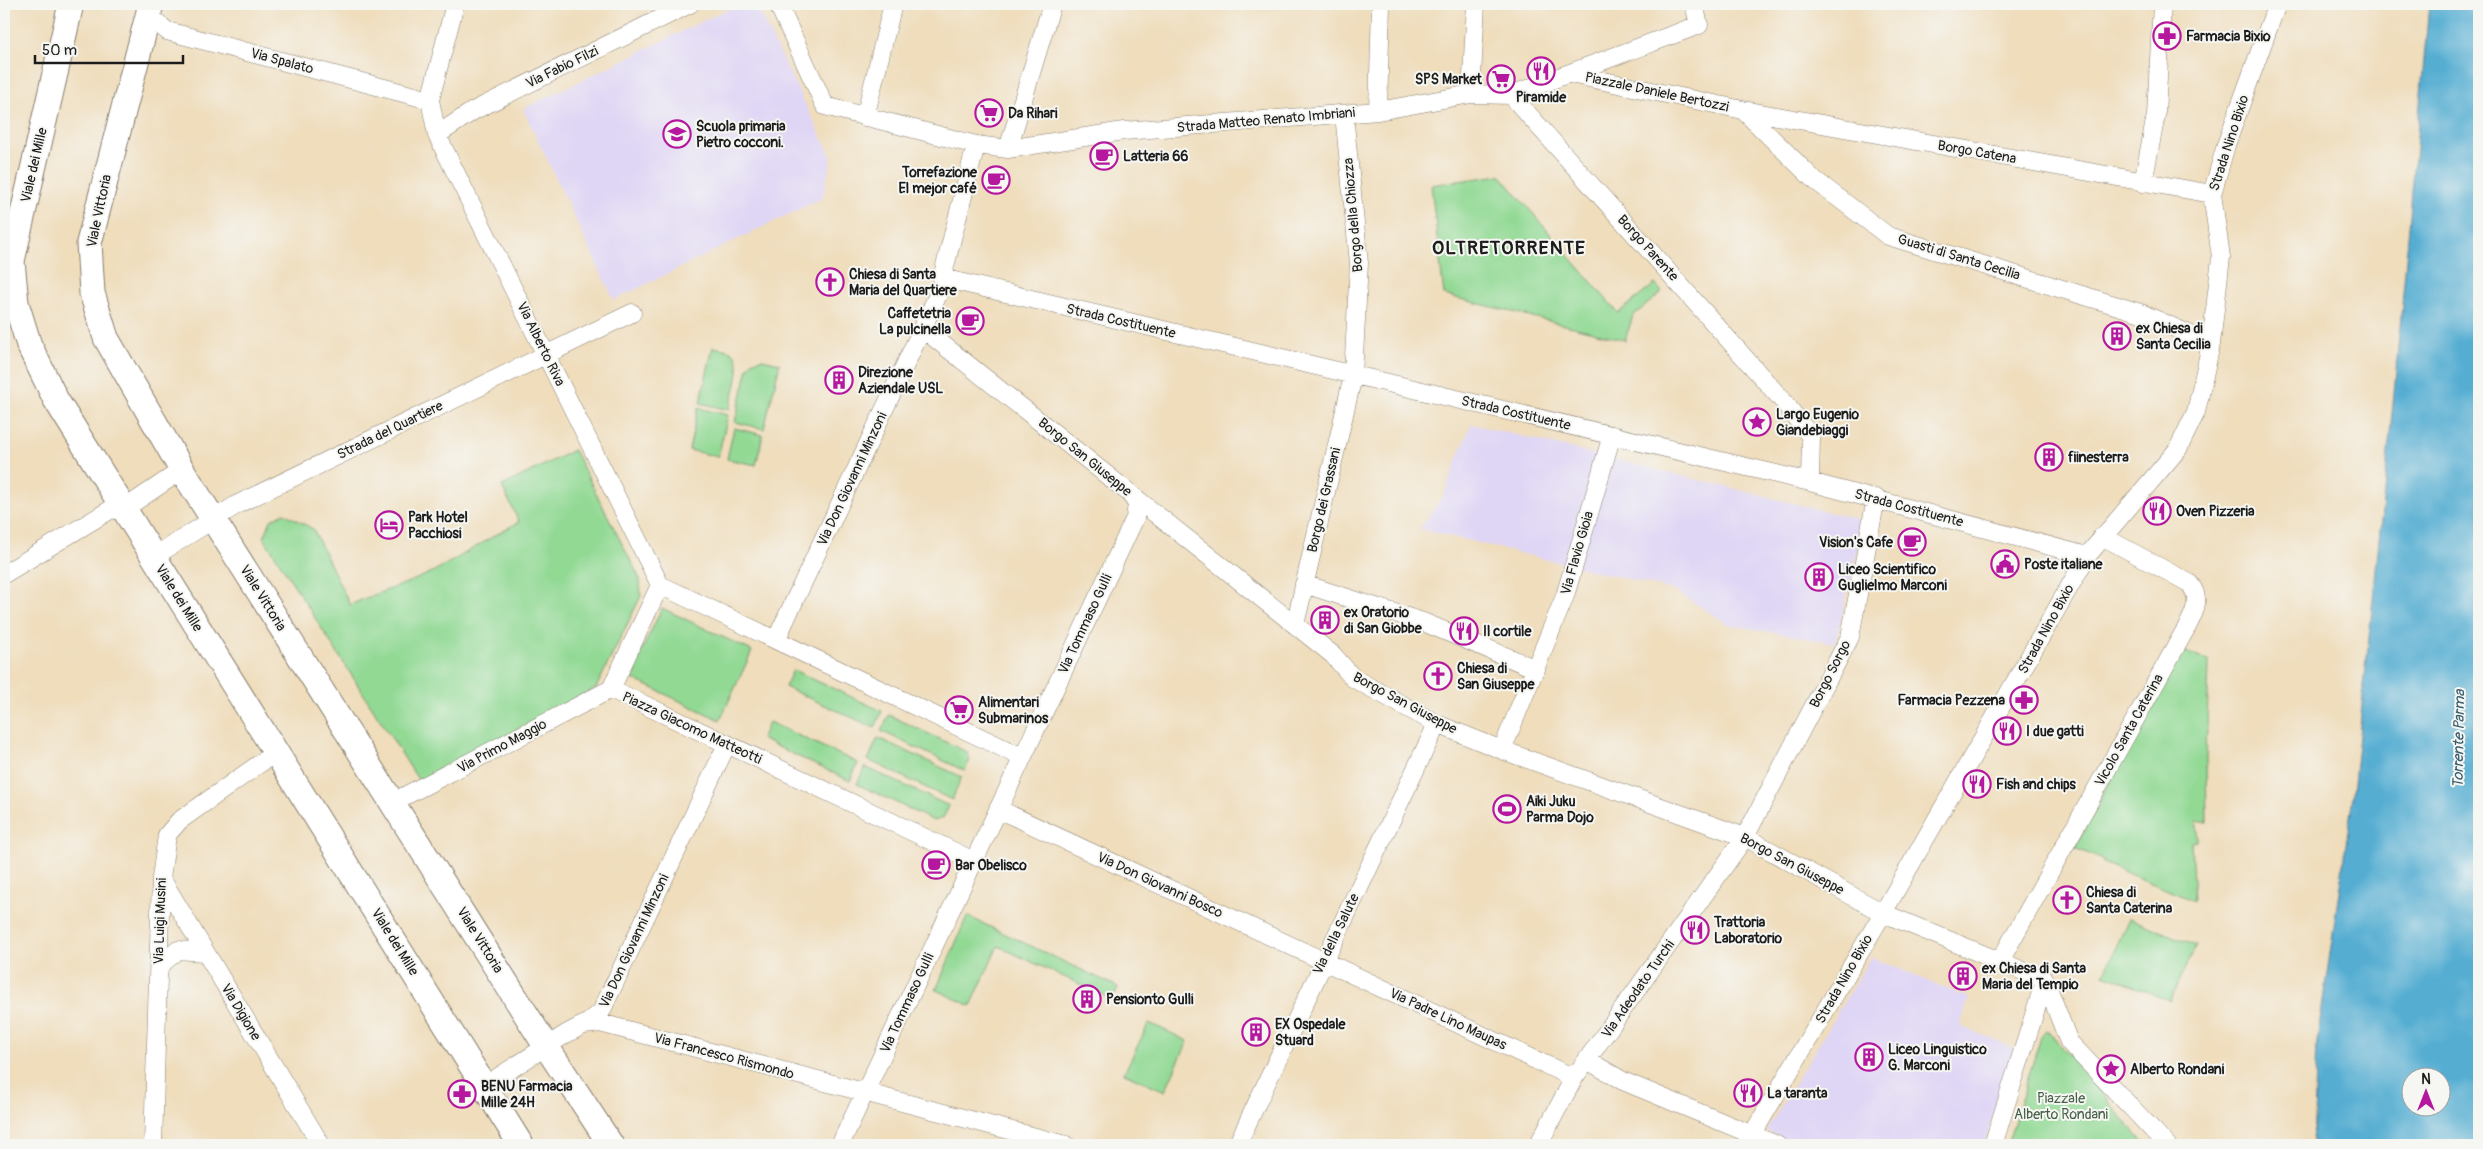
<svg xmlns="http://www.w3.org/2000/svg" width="2483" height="1149" viewBox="0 0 2483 1149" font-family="Pangolin,sans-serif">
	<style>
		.built { fill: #dfd5f5 }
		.green { fill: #92d994; stroke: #577a58 }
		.water { fill: #55add2; stroke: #386477; fill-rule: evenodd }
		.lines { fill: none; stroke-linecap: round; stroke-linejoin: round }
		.street-casing { stroke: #867c6c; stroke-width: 19 }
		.secondary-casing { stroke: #867c6c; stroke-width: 27 }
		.street { stroke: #fff; stroke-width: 18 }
		.secondary { stroke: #fff; stroke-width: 25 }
		.labels { text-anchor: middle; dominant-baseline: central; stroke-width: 4; stroke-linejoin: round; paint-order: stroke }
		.poi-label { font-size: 14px; font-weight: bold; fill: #1c1c1c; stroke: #f6f6f2; text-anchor: start }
		.street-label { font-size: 14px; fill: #1c1c1c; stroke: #f6f6f2 }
		.park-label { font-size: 14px; fill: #455e46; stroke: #f6f6f2 }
		.water-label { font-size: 15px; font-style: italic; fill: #365d6e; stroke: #f6f6f2 }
		.district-label { font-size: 19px; font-weight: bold; letter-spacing: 1px; fill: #1c1c1c; stroke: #f6f6f2 }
	</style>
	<rect width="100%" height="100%" fill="#f6f6f2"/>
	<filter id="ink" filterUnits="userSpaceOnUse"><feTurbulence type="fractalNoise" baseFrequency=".02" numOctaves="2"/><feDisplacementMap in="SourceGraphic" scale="10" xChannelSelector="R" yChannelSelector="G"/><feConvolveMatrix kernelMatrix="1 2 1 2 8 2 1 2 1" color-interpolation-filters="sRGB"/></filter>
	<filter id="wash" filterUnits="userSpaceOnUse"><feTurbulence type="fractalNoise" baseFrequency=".0096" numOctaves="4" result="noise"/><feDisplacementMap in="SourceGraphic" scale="20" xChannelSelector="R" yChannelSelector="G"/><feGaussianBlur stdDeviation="1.12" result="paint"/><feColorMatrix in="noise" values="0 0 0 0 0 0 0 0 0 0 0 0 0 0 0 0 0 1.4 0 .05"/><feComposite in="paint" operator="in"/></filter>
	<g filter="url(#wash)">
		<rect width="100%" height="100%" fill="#efddbc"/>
		<path class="built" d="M738,4H755L832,158L822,198L614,300L523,109Z
			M1471,424L1865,521L1835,643L1730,625L1673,590L1420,529L1444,494Z
			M1871,957L1969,998L1960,1026L2015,1049L1984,1145H1797L1766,1131Z"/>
		<path class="green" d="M1500,175L1618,313L1655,284L1662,292L1633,316L1625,340L1444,295L1431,185Z
			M713,347C719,348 727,349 732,352C746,360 732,397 729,410L700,403Z
			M762,359L780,363L764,429L735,422L748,368L753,361Z
			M698,408L728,415L718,457L689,450Z
			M734,428L763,435L756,465L727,459Z
			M574,450L640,579L641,596L596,688L419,781L264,538L271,520L284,513L313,529L350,605C377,592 406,585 432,572C462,557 489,537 519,522L502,486Z
			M662,608L752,651L720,720L629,677Z
			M2183,651L2209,661L2206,758L2207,822H2197V841L2191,842L2194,901L2103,863V860L2075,848L2165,677Z
			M793,670L882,711L875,728L785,687Z
			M889,715L967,752L970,760L965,771L881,731Z
			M769,722L858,763L850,781L761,739Z
			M878,738L962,777L952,800L868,760Z
			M865,767L949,806L943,818L934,821L857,784Z
			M967,916L1118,987L1113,1000L998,946L971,1006L936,990Z
			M2129,918L2196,946L2170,1001L2104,974Z
			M1149,1023L1188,1041L1165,1091L1124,1073Z
			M2046,1031L2051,1034L2146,1145H2007L2041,1037Z"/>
		<path class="water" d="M2429,4H2479V1145H2313L2317,1042L2352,803L2393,404ZM2410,1076H2440V1106H2410Z"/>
	</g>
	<g filter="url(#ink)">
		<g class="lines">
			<g class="street-casing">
				<path id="street" d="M455,4L430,100L437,135L660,585
					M778,4L825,106L976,145L1008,149L1124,131L1378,111L1471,94L1511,95L1699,25L1694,4
					M151,6L153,19L167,31L430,100
					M1570,74L1743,110L2212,194
					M1471,94L1476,4
					M1511,95L1784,402L1811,437L1810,482
					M1743,110L1811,177L1888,236L2141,313L2211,344
					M1378,111L1381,4
					M865,117L893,4
					M437,135L473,111L690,4
					M1008,149L1052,4
					M2143,183L2156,115L2162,4
					M942,278L1810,482L2087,556
					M922,328L1333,655L1353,678L1437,724L1502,750L1745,837L1883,913L2045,980
					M153,557L238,504L632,313
					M4,574L110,510L124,509L182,470
					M1304,584L1423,622L1536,669
					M1295,625L1353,376L1359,263L1344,114
					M776,640L944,282L942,278L976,145
					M1502,750L1565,596L1612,435
					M1022,757L660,585L611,689L974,861L1135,518L1137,504L1128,491
					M393,802L611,689
					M998,809L1574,1078
					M161,878L321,1145
					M2000,961L2188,625C2196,610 2201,597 2189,583L2102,536
					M159,966L178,950L204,952
					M2045,980L2069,1042L2167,1145
					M584,1025L600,1023L1066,1145
					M1587,1060L1623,1081L1777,1145
					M484,1086L566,1034L589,1022L601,1012L727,744
					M153,1145L161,878L167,835L179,821L276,752
					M840,1145L974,861
					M1237,1145L1437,724
					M1538,1145L1574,1078L1745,837L1850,637L1876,498
					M1746,1145L1883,913L2087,556L2178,449L2196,412L2211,344L2221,257L2212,194L2226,145L2277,4
					M1993,1145L2045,980"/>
			</g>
			<g class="secondary-casing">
				<path id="secondary" d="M71,4L12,261L16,303L29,345L56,400L521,1145
					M151,4L89,243L92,293L106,338L182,470L546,1046L611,1145"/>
			</g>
			<use href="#street" class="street"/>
			<use href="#secondary" class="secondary"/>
		</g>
	</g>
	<defs>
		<g id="pharmacy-ring" transform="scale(1.4375)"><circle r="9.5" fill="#f6f6f2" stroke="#b5179e" stroke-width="1.5"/><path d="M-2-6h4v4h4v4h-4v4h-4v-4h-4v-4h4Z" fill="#b5179e"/></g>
		<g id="restaurant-ring" transform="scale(1.4375)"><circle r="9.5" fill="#f6f6f2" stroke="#b5179e" stroke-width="1.5"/><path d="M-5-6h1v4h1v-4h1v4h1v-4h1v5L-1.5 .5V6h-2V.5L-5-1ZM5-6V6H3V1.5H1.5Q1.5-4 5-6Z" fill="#b5179e"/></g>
		<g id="supermarket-ring" transform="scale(1.4375)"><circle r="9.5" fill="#f6f6f2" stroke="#b5179e" stroke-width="1.5"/><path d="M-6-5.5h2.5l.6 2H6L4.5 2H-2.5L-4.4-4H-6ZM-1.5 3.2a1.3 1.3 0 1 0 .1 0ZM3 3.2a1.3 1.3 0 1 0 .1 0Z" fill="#b5179e"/></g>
		<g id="school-ring" transform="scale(1.4375)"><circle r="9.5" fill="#f6f6f2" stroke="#b5179e" stroke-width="1.5"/><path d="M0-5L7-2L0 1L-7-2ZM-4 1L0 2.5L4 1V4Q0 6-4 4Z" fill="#b5179e"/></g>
		<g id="cafe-ring" transform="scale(1.4375)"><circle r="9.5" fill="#f6f6f2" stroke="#b5179e" stroke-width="1.5"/><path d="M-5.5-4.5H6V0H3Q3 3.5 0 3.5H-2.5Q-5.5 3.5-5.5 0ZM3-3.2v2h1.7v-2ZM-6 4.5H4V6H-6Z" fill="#b5179e"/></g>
		<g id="church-ring" transform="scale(1.4375)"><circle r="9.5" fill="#f6f6f2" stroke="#b5179e" stroke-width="1.5"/><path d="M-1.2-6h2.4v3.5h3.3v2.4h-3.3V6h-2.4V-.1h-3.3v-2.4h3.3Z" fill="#b5179e"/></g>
		<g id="building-ring" transform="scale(1.4375)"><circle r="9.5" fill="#f6f6f2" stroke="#b5179e" stroke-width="1.5"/><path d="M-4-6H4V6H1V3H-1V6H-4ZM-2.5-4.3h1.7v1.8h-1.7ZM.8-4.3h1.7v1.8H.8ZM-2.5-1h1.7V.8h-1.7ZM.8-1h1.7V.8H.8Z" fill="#b5179e"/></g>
		<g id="sight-ring" transform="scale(1.4375)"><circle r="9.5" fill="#f6f6f2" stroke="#b5179e" stroke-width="1.5"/><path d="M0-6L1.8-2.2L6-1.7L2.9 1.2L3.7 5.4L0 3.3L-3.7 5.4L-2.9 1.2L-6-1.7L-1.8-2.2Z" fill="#b5179e"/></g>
		<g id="hotel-ring" transform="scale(1.4375)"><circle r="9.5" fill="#f6f6f2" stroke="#b5179e" stroke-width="1.5"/><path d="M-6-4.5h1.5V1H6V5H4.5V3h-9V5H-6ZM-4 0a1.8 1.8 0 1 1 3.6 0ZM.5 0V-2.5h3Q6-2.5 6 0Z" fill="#b5179e"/></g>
		<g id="civic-ring" transform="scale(1.4375)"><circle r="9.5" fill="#f6f6f2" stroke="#b5179e" stroke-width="1.5"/><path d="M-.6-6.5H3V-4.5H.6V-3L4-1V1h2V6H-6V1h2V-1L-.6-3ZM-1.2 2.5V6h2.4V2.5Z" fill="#b5179e"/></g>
		<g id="stadium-ring" transform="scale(1.4375)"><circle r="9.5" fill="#f6f6f2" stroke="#b5179e" stroke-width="1.5"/><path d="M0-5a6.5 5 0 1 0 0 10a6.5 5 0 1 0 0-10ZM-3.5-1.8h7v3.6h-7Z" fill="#b5179e"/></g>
	</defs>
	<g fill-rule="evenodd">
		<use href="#pharmacy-ring" x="2167" y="36"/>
		<use href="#restaurant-ring" x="1541" y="71"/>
		<use href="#supermarket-ring" x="1501" y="79"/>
		<use href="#supermarket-ring" x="989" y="113"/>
		<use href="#school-ring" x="677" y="134"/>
		<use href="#cafe-ring" x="1104" y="156"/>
		<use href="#cafe-ring" x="996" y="180"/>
		<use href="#church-ring" x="830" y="282"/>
		<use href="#cafe-ring" x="970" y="321"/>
		<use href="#building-ring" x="2117" y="336"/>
		<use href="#building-ring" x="839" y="380"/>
		<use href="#sight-ring" x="1757" y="422"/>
		<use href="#building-ring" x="2049" y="457"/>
		<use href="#restaurant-ring" x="2157" y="511"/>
		<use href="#hotel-ring" x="389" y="525"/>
		<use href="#cafe-ring" x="1912" y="542"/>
		<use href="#civic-ring" x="2005" y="564"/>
		<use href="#building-ring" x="1819" y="577"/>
		<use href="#building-ring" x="1325" y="620"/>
		<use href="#restaurant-ring" x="1464" y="631"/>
		<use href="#church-ring" x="1438" y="676"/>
		<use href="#pharmacy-ring" x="2024" y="700"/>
		<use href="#supermarket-ring" x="959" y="710"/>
		<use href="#restaurant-ring" x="2007" y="731"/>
		<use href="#restaurant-ring" x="1977" y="784"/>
		<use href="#stadium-ring" x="1507" y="809"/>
		<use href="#cafe-ring" x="936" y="865"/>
		<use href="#church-ring" x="2067" y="900"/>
		<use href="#restaurant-ring" x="1695" y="930"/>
		<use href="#building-ring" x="1963" y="976"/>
		<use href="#building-ring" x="1087" y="999"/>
		<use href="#building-ring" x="1256" y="1032"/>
		<use href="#building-ring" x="1869" y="1057"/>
		<use href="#sight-ring" x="2111" y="1069"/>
		<use href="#restaurant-ring" x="1748" y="1093"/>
		<use href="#pharmacy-ring" x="462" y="1094"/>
	</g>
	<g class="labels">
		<g class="poi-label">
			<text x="2186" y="36">Farmacia Bixio</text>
			<text x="1482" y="79" text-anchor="end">SPS Market</text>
			<text x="1541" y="97" text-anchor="middle">Piramide</text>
			<text x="1008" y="113">Da Rihari</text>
			<text x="696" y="126">Scuola primaria<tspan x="696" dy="16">Pietro cocconi.</tspan></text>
			<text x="1123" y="156">Latteria 66</text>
			<text x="977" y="172" text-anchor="end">Torrefazione<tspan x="977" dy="16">El mejor café</tspan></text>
			<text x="849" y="274">Chiesa di Santa<tspan x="849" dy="16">Maria del Quartiere</tspan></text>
			<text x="951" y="313" text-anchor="end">Caffetetria<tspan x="951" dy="16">La pulcinella</tspan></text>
			<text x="2136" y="328">ex Chiesa di<tspan x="2136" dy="16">Santa Cecilia</tspan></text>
			<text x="858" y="372">Direzione<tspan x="858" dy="16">Aziendale USL</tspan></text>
			<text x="1776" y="414">Largo Eugenio<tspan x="1776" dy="16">Giandebiaggi</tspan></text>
			<text x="2068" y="457">fiinesterra</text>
			<text x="2176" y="511">Oven Pizzeria</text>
			<text x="408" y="517">Park Hotel<tspan x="408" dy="16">Pacchiosi</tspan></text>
			<text x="1893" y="542" text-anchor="end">Vision's Cafe</text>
			<text x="2024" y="564">Poste italiane</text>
			<text x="1838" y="569">Liceo Scientifico<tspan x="1838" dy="16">Guglielmo Marconi</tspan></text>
			<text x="1344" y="612">ex Oratorio<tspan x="1344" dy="16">di San Giobbe</tspan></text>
			<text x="1483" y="631">Il cortile</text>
			<text x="1457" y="668">Chiesa di<tspan x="1457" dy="16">San Giuseppe</tspan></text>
			<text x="2005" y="700" text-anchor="end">Farmacia Pezzena</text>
			<text x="978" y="702">Alimentari<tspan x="978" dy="16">Submarinos</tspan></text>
			<text x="2026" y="731">I due gatti</text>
			<text x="1996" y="784">Fish and chips</text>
			<text x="1526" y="801">Aiki Juku<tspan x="1526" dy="16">Parma Dojo</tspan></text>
			<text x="955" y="865">Bar Obelisco</text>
			<text x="2086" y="892">Chiesa di<tspan x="2086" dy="16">Santa Caterina</tspan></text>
			<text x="1714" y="922">Trattoria<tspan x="1714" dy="16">Laboratorio</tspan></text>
			<text x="1982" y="968">ex Chiesa di Santa<tspan x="1982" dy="16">Maria del Tempio</tspan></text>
			<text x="1106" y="999">Pensionto Gulli</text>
			<text x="1275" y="1024">EX Ospedale<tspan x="1275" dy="16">Stuard</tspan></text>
			<text x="1888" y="1049">Liceo Linguistico<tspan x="1888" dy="16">G. Marconi</tspan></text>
			<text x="2130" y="1069">Alberto Rondani</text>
			<text x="481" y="1086">BENU Farmacia<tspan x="481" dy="16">Mille 24H</tspan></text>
			<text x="1767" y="1093">La taranta</text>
		</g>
		<g class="street-label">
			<text transform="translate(282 61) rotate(15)">Via Spalato</text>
			<text transform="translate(562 67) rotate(-26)">Via Fabio Filzi</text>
			<text transform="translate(1657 92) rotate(12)">Piazzale Daniele Bertozzi</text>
			<text transform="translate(1266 120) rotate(-5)">Strada Matteo Renato Imbriani</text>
			<text transform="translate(2229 143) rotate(-72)">Strada Nino Bixio</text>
			<text transform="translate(1977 152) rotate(10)">Borgo Catena</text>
			<text transform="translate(34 165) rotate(-77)">Viale dei Mille</text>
			<text transform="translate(99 211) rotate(-78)">Viale Vittoria</text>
			<text transform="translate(1353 215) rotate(-95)">Borgo della Chiozza</text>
			<text transform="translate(1648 248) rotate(48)">Borgo Parente</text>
			<text transform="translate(1959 257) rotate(17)">Guasti di Santa Cecilia</text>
			<text transform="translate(1121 321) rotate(13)">Strada Costituente</text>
			<text transform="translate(541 344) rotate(64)">Via Alberto Riva</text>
			<text transform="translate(1516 413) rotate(13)">Strada Costituente</text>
			<text transform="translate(390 430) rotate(-26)">Strada del Quartiere</text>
			<text transform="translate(1085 457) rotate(39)">Borgo San Giuseppe</text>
			<text transform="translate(852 479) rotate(-65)">Via Don Giovanni Minzoni</text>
			<text transform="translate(1324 500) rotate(-77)">Borgo dei Grassani</text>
			<text transform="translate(1909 508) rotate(15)">Strada Costituente</text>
			<text transform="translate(1577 553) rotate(-74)">Via Flavio Gioia</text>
			<text transform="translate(179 598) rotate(58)">Viale dei Mille</text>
			<text transform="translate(263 598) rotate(58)">Viale Vittoria</text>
			<text transform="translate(1085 624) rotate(-65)">Via Tommaso Gulli</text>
			<text transform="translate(2046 629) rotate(-61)">Strada Nino Bixio</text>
			<text transform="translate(1830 674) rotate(-63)">Borgo Sorgo</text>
			<text transform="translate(1405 703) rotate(28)">Borgo San Giuseppe</text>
			<text transform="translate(692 728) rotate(25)">Piazza Giacomo Matteotti</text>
			<text transform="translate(2129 730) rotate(-61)">Vicolo Santa Caterina</text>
			<text transform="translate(502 746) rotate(-28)">Via Primo Maggio</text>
			<text transform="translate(1792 864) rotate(28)">Borgo San Giuseppe</text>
			<text transform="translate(1160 885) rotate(25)">Via Don Giovanni Bosco</text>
			<text transform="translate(160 921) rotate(-88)">Via Luigi Musini</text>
			<text transform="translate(1336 934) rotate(-64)">Via della Salute</text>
			<text transform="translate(480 940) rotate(58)">Viale Vittoria</text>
			<text transform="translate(634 941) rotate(-65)">Via Don Giovanni Minzoni</text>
			<text transform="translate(395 942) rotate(58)">Viale dei Mille</text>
			<text transform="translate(1844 979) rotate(-60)">Strada Nino Bixio</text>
			<text transform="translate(1638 989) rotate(-55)">Via Adeodato Turchi</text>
			<text transform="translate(907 1003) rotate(-65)">Via Tommaso Gulli</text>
			<text transform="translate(241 1012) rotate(59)">Via Digione</text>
			<text transform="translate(1448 1019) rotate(25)">Via Padre Lino Maupas</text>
			<text transform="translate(724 1056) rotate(15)">Via Francesco Rismondo</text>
		</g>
		<g class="park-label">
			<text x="2061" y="1098">Piazzale<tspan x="2061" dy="16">Alberto Rondani</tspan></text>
		</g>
		<g class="water-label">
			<text transform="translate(2459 739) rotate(-89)">Torrente Parma</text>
		</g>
		<g class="district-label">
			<text x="1509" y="248">OLTRETORRENTE</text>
		</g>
	</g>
	<rect width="2483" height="1149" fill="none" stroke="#f6f6f2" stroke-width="20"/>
	<g transform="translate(2426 1092)"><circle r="24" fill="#f6f6f2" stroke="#9f9f9c"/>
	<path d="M0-4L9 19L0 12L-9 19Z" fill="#b5179e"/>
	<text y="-8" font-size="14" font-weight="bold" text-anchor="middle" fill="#1c1c1c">N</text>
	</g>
	<path d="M35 55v8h148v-8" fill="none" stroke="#1c1c1c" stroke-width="2.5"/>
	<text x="42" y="55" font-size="15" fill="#1c1c1c" stroke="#f6f6f2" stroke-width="4" paint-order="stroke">50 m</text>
</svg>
